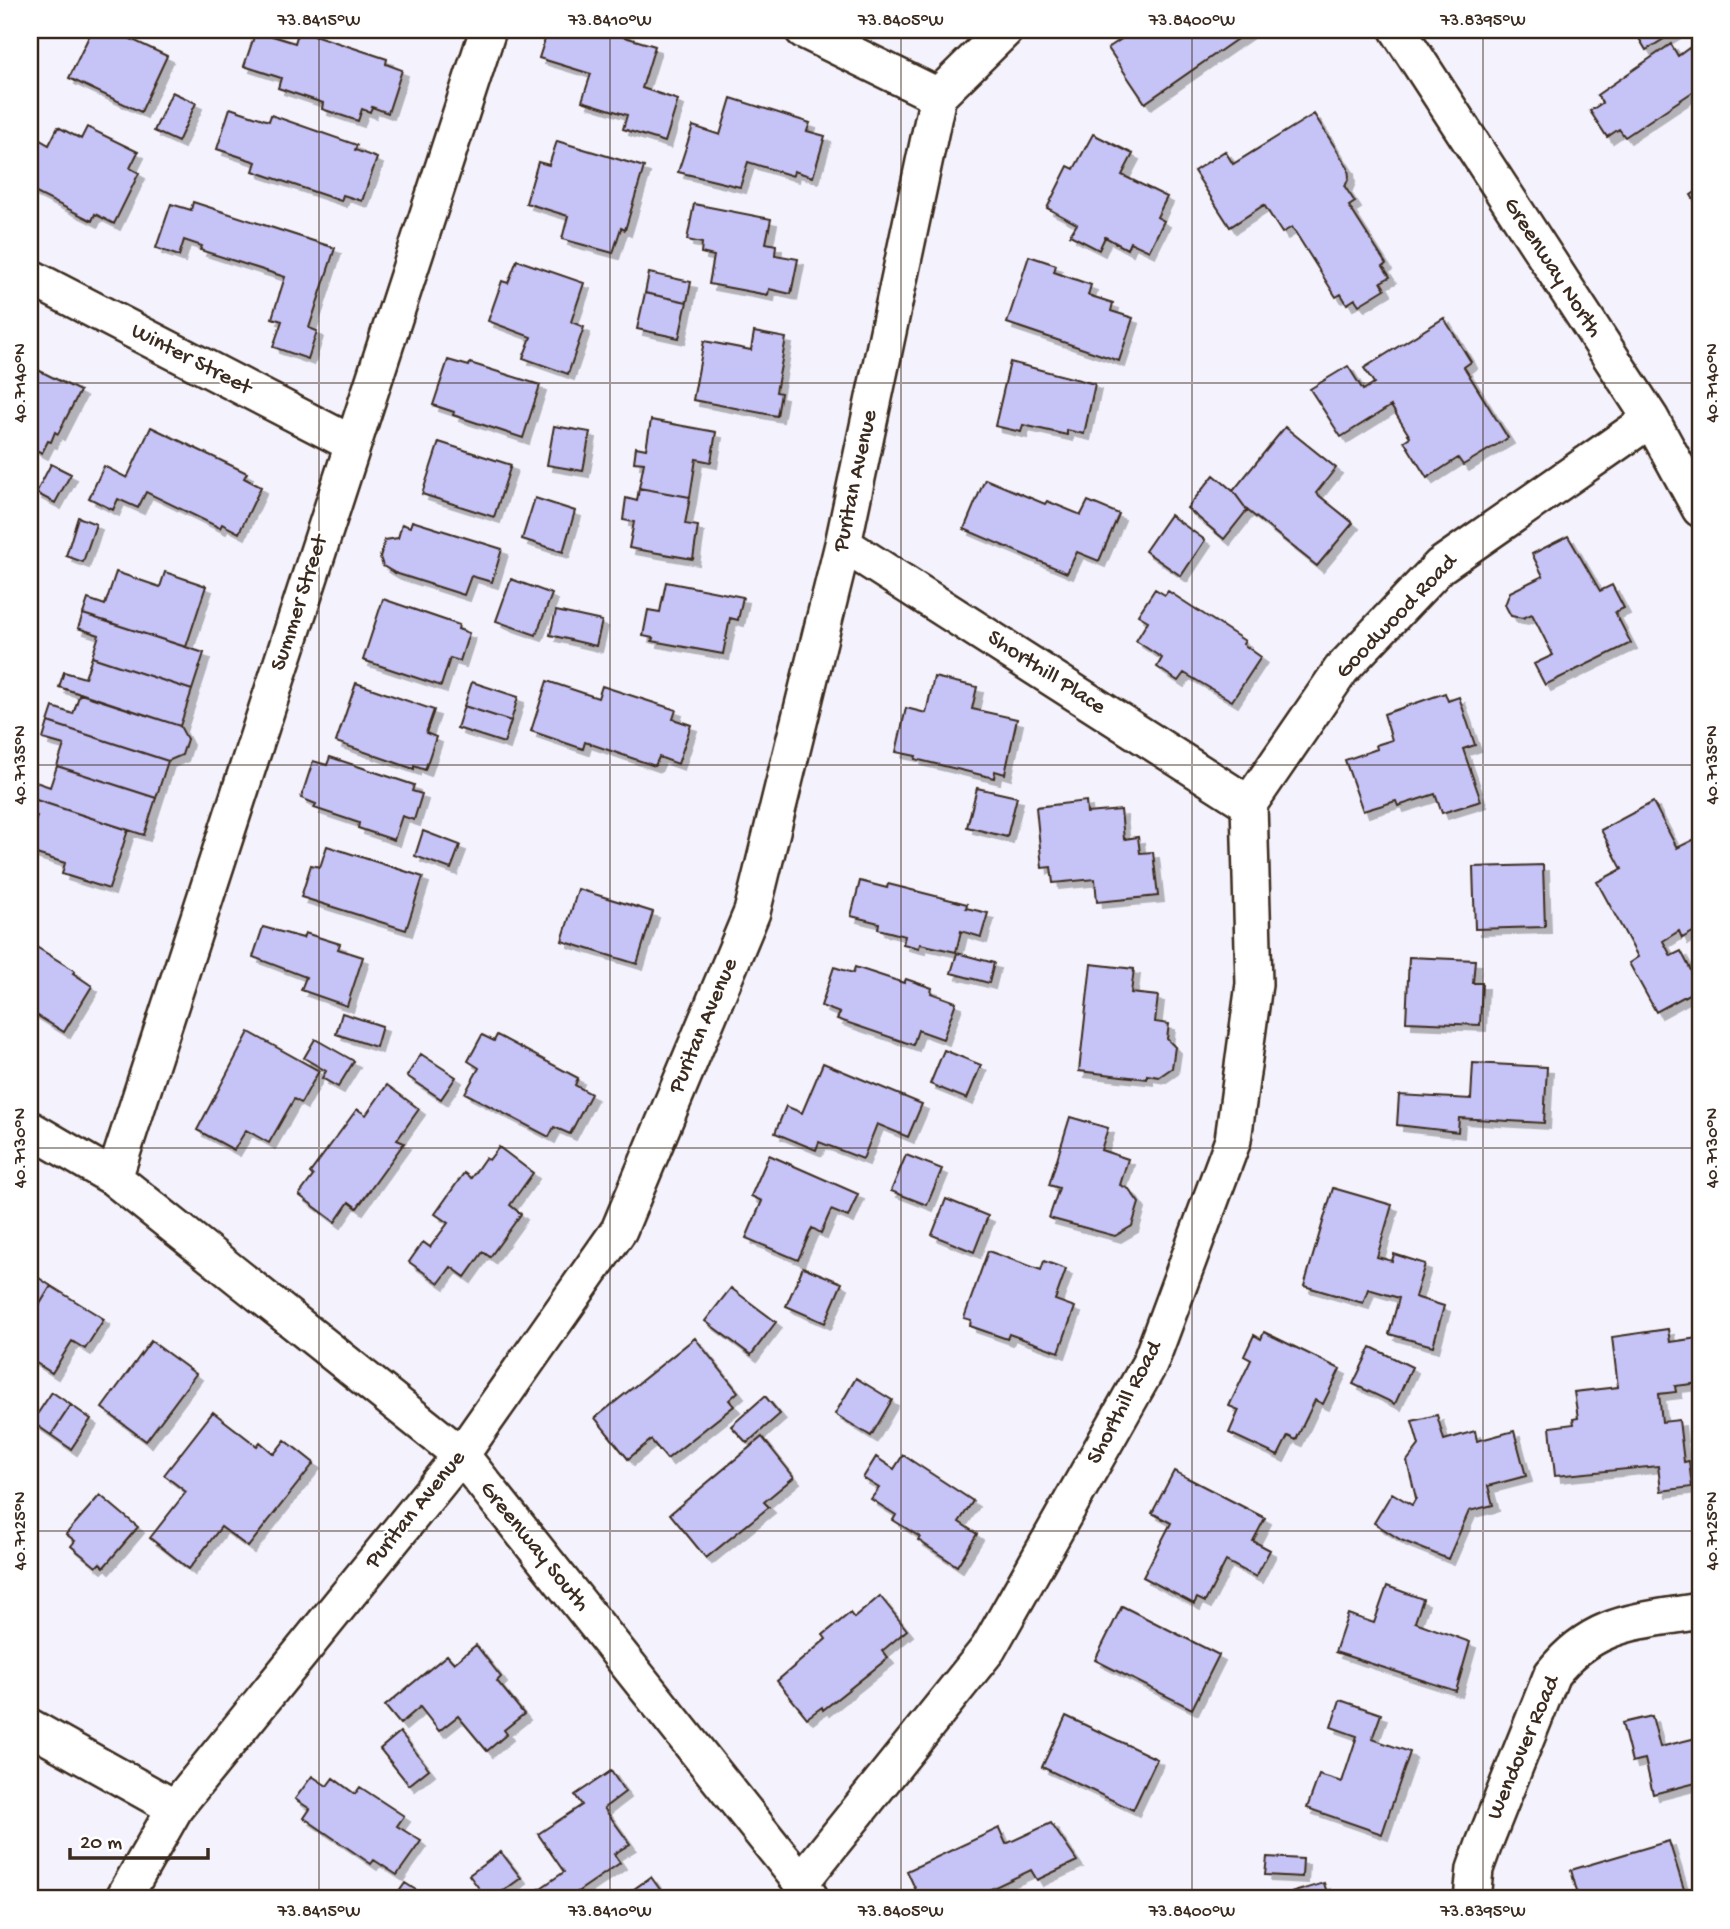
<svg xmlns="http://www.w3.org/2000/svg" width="1730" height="1929" viewBox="0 0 1730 1929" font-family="'Gochi Hand',sans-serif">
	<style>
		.building { fill: #c6c3f6; stroke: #3b2a1e; stroke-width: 2; filter: url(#shadow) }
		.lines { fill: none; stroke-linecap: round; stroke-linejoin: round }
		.minor-casing { stroke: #3b2a1e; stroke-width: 40 }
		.minor { stroke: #fff; stroke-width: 35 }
		.ticks { fill: none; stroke: #3b2a1e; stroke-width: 2; stroke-opacity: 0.45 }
		.labels { text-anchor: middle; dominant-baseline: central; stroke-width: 5; stroke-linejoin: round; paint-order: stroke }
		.street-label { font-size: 23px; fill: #3b2a1e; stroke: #fff }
		.neatline { fill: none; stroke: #3b2a1e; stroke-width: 2.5 }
		.ticks-label { font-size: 18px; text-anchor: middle; fill: #3b2a1e }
	</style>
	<defs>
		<filter id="shadow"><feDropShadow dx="6" dy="6" stdDeviation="0" flood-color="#0004"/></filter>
	</defs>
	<rect width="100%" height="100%" fill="#f4f3fd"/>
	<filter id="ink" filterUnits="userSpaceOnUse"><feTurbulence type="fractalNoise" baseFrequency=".0143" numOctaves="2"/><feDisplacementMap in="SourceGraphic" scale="14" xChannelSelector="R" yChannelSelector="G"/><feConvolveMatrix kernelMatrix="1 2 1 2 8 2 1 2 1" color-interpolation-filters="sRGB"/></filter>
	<g filter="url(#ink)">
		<path class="building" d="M92,30H112L167,56L141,112L69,78Z
			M299,30L387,59L386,64L402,70L388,113L372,107L370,112L362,109L358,121L322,109L323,103L278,88L281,78L244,66L256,31L295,43Z
			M548,30H601L655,46L642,88L678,100L665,142L623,129L627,115L582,101L591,74L539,58Z
			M1135,30H1250L1145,103L1108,48Z
			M1634,30H1678L1646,50Z
			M1671,44L1678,56L1689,48L1700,64V87L1625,137L1619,129L1607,137L1590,111L1602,103L1597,95Z
			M172,92L196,103L178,142L154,131Z
			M731,98L810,123L807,131L825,136L813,177L794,171L793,176L748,162L740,187L678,172L693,126L720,135Z
			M230,108L269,121L271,115L357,145L355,150L377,158L362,201L343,195L341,201L253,171L256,162L217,149Z
			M1314,114L1348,168L1349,177L1345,187L1355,202L1349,206L1386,264L1383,266L1390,277L1381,282L1385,289L1359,305L1355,299L1347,304L1341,294L1336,297L1292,227L1282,233L1264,205L1230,227L1194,171L1225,151L1233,164Z
			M58,127L81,139L87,127L138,152L130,168L139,173L114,224L95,214L92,221L30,190V160L40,140L49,145Z
			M1093,134L1133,154L1122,175L1167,197L1157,217L1164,221L1149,251L1130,242L1127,249L1105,237L1099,250L1070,235L1077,224L1047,208L1068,166L1074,169Z
			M557,141L644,167L625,230L621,228L613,253L562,239L568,216L526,203L538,162L549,165Z
			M1700,189V209L1691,195Z
			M193,202L335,248L309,328L317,331L308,359L273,347L282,321L272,318L285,277L200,250L202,246L184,240L179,256L156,248L171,204L191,210Z
			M694,204L771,219L766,243L776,245L775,255L798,259L791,294L769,289L768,295L709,284L714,256L701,253L702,243L687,240Z
			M1029,256L1056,265L1054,272L1091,285L1088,295L1113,303L1111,311L1133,318L1119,361L1007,323Z
			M517,260L584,283L571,322L584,327L568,374L523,358L531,337L488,321L502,281L508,283Z
			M649,273L691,282L687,302L645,293Z
			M645,293L687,302L679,338L637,329Z
			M1444,318L1471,362L1464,367L1508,438L1463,465L1458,458L1427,478L1404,441L1410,437L1391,406L1341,437L1310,389L1348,366L1363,390L1374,383L1364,368Z
			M754,332L786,338L776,392L781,393L777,416L693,400L704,341L751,350Z
			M448,360L469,366L470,363L540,385L523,438L453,415L454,412L433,405Z
			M1010,362L1095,384L1084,434L1067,430V435L1023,425L1021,432L995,426Z
			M30,366L80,391L58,434L55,432L51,442L48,441L42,453L30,447Z
			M651,420L716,432L711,462L696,459L690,497L639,488L644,463L634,462L636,447L646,449Z
			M554,426L590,432L583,471L547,465Z
			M151,427L247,473L244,478L261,487L239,533L222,524L220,528L146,492L138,508L118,499L113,510L89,498L104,466L127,478Z
			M1285,427L1336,468L1316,493L1353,523L1317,566L1247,510L1233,491Z
			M439,442L511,465L494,517L422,494Z
			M51,464L71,474L55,503L36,493Z
			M1214,475L1233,491L1247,510L1224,539L1187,508Z
			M985,479L1045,504L1047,501L1081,515L1088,501L1119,514L1099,561L1077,552L1067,573L964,529Z
			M639,488L690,497L685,524L698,526L693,559L629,548L634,522L623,520L626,498L637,501Z
			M535,498L575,511L563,552L522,539Z
			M1170,515L1205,540L1181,576L1145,551Z
			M78,517L96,524L83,562L66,556Z
			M412,521L502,549L492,582L471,576L464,595L395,573L383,566L380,557L385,540L398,538L402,524L410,527Z
			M1568,536L1600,591L1612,585L1624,608L1615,612L1631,643L1545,685L1534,664L1553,655L1532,614L1523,618L1511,616L1505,605L1510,592L1543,576L1532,554Z
			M116,572L160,587L165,572L206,586L186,647L83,614L88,599L105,605Z
			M511,579L552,594L536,635L496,621Z
			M666,582L743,597L738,620L730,618L723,654L652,641L653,638L643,636L648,610L660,612Z
			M1155,589L1165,595L1168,591L1245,641L1243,644L1261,657L1232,701L1184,673L1178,681L1157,667L1162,658L1136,641L1148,621L1138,615Z
			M383,599L459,625L458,629L469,633L460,661L450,658L441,686L363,660Z
			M556,611L602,621L596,646L550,635Z
			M83,614L204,653L192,690L92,657L99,635L78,628Z
			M92,657L192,690L180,726L59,687L64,672L85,678Z
			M934,677L977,687L972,709L1017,719L1005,774L995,771L994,778L915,759L916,756L896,752L906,708L926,713Z
			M547,681L598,698L602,686L676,710L673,719L691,725L678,764L659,757L655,766L585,742L583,749L531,731Z
			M472,682L518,697L511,721L464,706Z
			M356,683L434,710L426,733L436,737L425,770L414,766V769L336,742Z
			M80,693L180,726L187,739L182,755L168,761L48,722L53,707L73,714Z
			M1445,693L1448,701L1459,697L1475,745L1463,749L1481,801L1442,813L1435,794L1398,806L1396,801L1363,811L1345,760L1377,749L1376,745L1392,740L1384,714Z
			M464,706L511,721L504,743L457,728Z
			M48,722L168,761L156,798L57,766L64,745L43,739Z
			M330,757L414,785L412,791L422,794L414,820L402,816L394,840L358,828L359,823L314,808L316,804L301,798L313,761L327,765Z
			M57,766L156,798L144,835L30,798V780L50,787Z
			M977,788L1017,797L1007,837L967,827Z
			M30,798L128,830L109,889L62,874L65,863L30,852V838L37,816L30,813Z
			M1086,801L1087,813L1121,810L1124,839L1138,837L1140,853L1153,852L1158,896L1097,902L1095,879L1053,883L1051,867L1042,868L1036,807Z
			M1653,802L1677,848L1699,837L1700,839V873L1695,876L1700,885V928L1682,938L1679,931L1663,941L1671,956L1681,951L1700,988L1656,1012L1629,963L1638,957L1597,882L1622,869L1601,830Z
			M423,831L460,845L451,869L415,856Z
			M327,846L423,877L406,930L301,897L311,865L320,867Z
			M1543,865L1545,927L1475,929L1473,867Z
			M860,881L887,888L888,884L967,904L966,908L988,913L981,937L961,931L956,952L920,944L919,948L903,944L905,936L878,929L879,923L851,916Z
			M578,889L653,912L637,964L562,941Z
			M263,927L303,938L305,933L340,944L338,949L363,957L347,1006L301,990L306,977L253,957Z
			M30,943L75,971L73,973L92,986L64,1032L30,1011Z
			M957,953L994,963L989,983L951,973Z
			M1409,957L1475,960L1473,983H1482L1480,1025L1406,1022Z
			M1091,964L1134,969L1131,993L1158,996L1155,1022L1169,1024L1167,1039L1175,1047L1172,1068L1159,1077L1147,1075V1079L1079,1071Z
			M834,967L853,973L855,967L904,983L906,979L932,988L931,993L956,1002L943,1039L918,1030L913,1045L837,1019L840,1013L821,1006Z
			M342,1013L382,1026L376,1047L336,1034Z
			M249,1032L319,1071L301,1103L294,1099L269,1143L246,1130L234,1150L197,1130Z
			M482,1035L494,1041L497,1035L578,1078L575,1085L591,1094L570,1134L554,1127L549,1137L465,1093L479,1068L468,1061Z
			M315,1039L354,1061L338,1087L322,1078L326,1071L304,1058Z
			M944,1050L981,1065L967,1099L930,1084Z
			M421,1054L456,1077L441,1099L407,1076Z
			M823,1063L922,1104L908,1137L877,1124L863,1159L819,1142L816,1150L775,1133L786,1106L802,1113Z
			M1473,1063L1547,1067L1544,1123L1459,1118L1458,1132L1397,1125L1399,1095L1471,1099Z
			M387,1085L419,1109L397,1140L404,1143L357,1208L349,1202L335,1222L299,1195L313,1176L310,1173L357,1109L366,1115Z
			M1070,1117L1108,1128L1101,1150L1128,1159L1120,1185L1129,1189L1139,1203L1132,1226L1115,1236L1049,1218L1059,1188L1049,1185Z
			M499,1147L533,1173L510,1205L521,1214L490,1257L483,1252L465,1277L451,1267L439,1283L409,1262L423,1242L430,1247L448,1223L435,1214L464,1173L471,1178L485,1158L489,1160Z
			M769,1155L858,1194L848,1217L831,1210L821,1233L812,1228L798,1260L746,1238L762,1201L751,1196Z
			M906,1155L942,1169L927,1205L891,1191Z
			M1333,1188L1392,1205L1377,1257L1392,1261L1394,1254L1425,1264L1415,1297L1444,1306L1433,1346L1389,1334L1399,1298L1368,1289L1363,1303L1304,1286Z
			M946,1199L988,1216L974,1252L932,1235Z
			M988,1251L1041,1270L1044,1261L1066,1269L1055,1300L1075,1307L1059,1352L1009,1334L1007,1339L970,1326L971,1320L964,1318Z
			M803,1267L842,1283L825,1323L786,1306Z
			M30,1272L51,1286L30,1320Z
			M51,1286L104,1319L85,1349L72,1341L52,1373L30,1359V1320Z
			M731,1288L776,1322L751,1355L705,1321Z
			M1668,1329L1670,1342L1698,1338L1700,1383L1675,1386L1676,1392L1659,1394L1662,1422L1679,1420L1684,1462L1689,1461L1692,1487L1661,1491L1658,1466L1555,1476L1550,1427L1574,1424L1573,1419L1578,1418L1574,1392L1618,1387L1612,1337Z
			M1264,1332L1340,1369L1323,1404L1315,1400L1296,1440L1288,1436L1278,1456L1229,1433L1239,1410L1229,1406L1251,1360L1244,1356L1254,1335L1261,1339Z
			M695,1338L738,1392L729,1400L734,1406L667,1459L651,1440L628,1459L595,1418Z
			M151,1341L196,1374L146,1441L102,1408Z
			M1371,1347L1412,1367L1395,1404L1353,1384Z
			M856,1378L892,1400L871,1436L835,1414Z
			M52,1392L71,1405L51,1435L32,1422Z
			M765,1396L780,1414L747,1443L731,1426Z
			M71,1405L91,1419L71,1449L51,1435Z
			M213,1412L257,1446L260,1442L274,1454L285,1440L314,1463L248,1547L221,1527L189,1569L150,1538L186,1492L164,1475Z
			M1437,1415L1444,1440L1475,1431L1477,1441L1514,1431L1526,1476L1488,1486L1493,1505L1469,1511L1448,1559L1401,1540L1374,1523L1392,1493L1412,1505L1416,1498L1407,1461L1419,1445L1412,1421Z
			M762,1437L794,1477L764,1502L769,1507L706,1558L670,1514Z
			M903,1455L973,1501L959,1522L977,1534L957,1566L918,1540L920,1537L893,1520L896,1515L871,1499L879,1488L863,1478L876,1457L894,1469Z
			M1174,1471L1265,1518L1253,1541L1270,1550L1256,1577L1226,1561L1205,1602L1197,1598L1194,1604L1143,1577L1171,1523L1152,1513Z
			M100,1495L138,1527L104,1567L100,1563L96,1567L71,1546L75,1541L66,1534Z
			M1387,1586L1423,1599L1415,1622L1470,1642L1456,1691L1335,1652L1348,1614L1374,1623Z
			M880,1596L907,1630L882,1651L888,1658L823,1710L822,1707L807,1718L777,1681L826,1639L823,1635L850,1613L854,1618Z
			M1122,1606L1219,1655L1192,1709L1095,1660Z
			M476,1645L501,1677L497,1681L524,1714L504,1730L507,1734L487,1751L458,1716L439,1731L420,1707L400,1724L385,1706L447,1655L454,1663Z
			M1340,1700L1381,1714L1372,1739L1410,1752L1382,1834L1307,1808L1319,1775L1342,1782L1357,1736L1331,1727Z
			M1066,1716L1157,1759L1133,1810L1042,1767Z
			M1652,1716L1660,1747L1700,1737V1782L1653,1794L1645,1759L1632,1762L1622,1723Z
			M400,1732L429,1769L409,1785L380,1749Z
			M611,1771L625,1792L604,1808L630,1844L614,1854L620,1863L567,1899H544L538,1890L564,1872L538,1834L582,1805L575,1795Z
			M312,1776L327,1786L333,1778L355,1794L360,1787L404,1816L397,1826L421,1841L397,1875L374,1860L371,1864L304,1818L310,1809L295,1799Z
			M1051,1823L1077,1861L1037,1880L1031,1870L970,1899H920L907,1871L999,1828L1006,1844Z
			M1669,1841L1687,1899H1579L1571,1870Z
			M501,1852L521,1878L492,1899H487L469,1875Z
			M1267,1857L1303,1859L1302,1877L1265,1875Z
			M651,1877L667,1899H620Z
			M405,1883L430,1899H394Z
			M1324,1883L1329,1899H1282L1281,1896Z
			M687,1891L693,1899H675Z"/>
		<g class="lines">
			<g class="minor-casing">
				<path id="minor" d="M803,30L938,96
					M1398,30L1651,419L1700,509
					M30,277L351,443
					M843,544L1249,804
					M1249,804L1341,670L1440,566L1651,419
					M30,1129L114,1178L461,1455L801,1882L811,1899
					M114,1178L488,30
					M30,1727L175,1808
					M801,1882L988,1649L1150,1363L1233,1140L1254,984L1249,804
					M123,1899L175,1808L461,1455L619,1230L752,912L843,544L938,96L1005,30
					M1472,1899L1475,1869L1484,1844L1552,1674C1594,1621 1637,1622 1700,1611"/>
			</g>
			<use href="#minor" class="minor"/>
		</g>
	</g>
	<path class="ticks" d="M319,30V1899M610,30V1899M901,30V1899M1192,30V1899M1483,30V1899M30,383H1700M30,765H1700M30,1148H1700M30,1531H1700"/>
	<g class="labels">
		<g class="street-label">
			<text transform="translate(1552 268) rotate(57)">Greenway North</text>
			<text transform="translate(191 360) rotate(27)">Winter Street</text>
			<text transform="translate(856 481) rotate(-78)">Puritan Avenue</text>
			<text transform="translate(300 603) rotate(-72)">Summer Street</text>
			<text transform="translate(1397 617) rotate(-46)">Goodwood Road</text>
			<text transform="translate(1046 673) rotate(33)">Shorthill Place</text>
			<text transform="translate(704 1026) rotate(-67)">Puritan Avenue</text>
			<text transform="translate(1125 1403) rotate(-62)">Shorthill Road</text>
			<text transform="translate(416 1510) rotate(-51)">Puritan Avenue</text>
			<text transform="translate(534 1547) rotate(51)">Greenway South</text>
			<text transform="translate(1524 1748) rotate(-67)">Wendover Road</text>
		</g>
	</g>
	<rect width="1730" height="1929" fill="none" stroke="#fff" stroke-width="77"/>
	<path d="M70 1848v10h138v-10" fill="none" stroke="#3b2a1e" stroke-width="3.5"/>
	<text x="80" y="1848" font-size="21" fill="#3b2a1e" stroke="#ffffff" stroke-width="5" paint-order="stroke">20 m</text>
	<rect x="38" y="38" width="1654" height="1852" class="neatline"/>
	<g class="ticks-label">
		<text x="319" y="25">73.8415°W</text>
		<text x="610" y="25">73.8410°W</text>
		<text x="901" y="25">73.8405°W</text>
		<text x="1192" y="25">73.8400°W</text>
		<text x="1483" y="25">73.8395°W</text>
		<text transform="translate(19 383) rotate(-90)" y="6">40.7140°N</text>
		<text transform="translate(1711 383) rotate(-90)" y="6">40.7140°N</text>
		<text transform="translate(19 765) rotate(-90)" y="6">40.7135°N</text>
		<text transform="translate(1711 765) rotate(-90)" y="6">40.7135°N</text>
		<text transform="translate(19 1148) rotate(-90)" y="6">40.7130°N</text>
		<text transform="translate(1711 1148) rotate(-90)" y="6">40.7130°N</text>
		<text transform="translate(19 1531) rotate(-90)" y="6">40.7125°N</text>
		<text transform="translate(1711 1531) rotate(-90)" y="6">40.7125°N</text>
		<text x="319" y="1916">73.8415°W</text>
		<text x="610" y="1916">73.8410°W</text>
		<text x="901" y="1916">73.8405°W</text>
		<text x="1192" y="1916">73.8400°W</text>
		<text x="1483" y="1916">73.8395°W</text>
	</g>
</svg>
